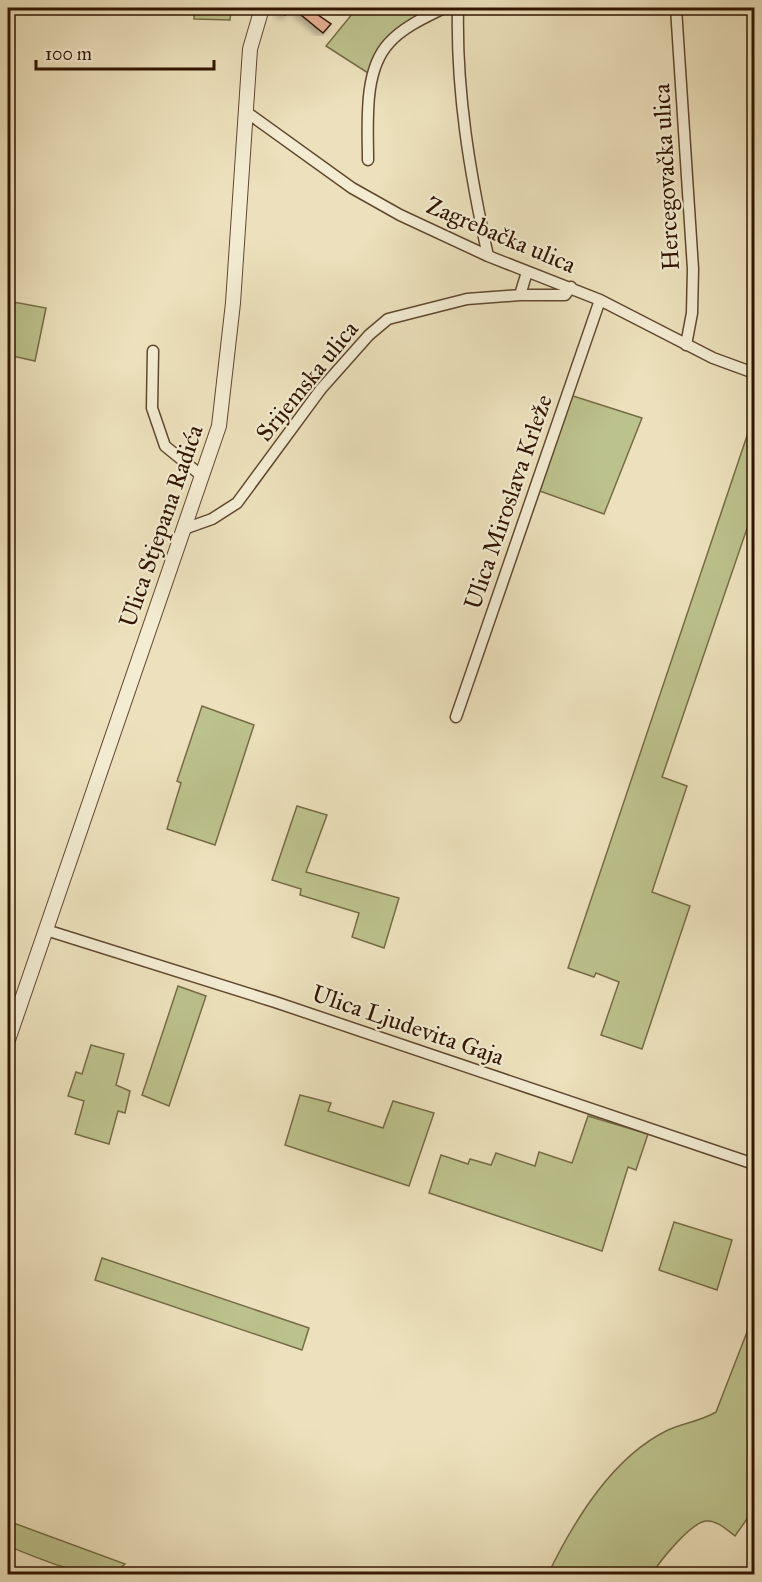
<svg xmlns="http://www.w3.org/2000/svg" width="762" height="1582" viewBox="0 0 762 1582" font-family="'IM FELL Great Primer',serif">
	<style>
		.green { fill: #bcc28d; stroke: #766c46; stroke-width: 1.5 }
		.building { fill: #e2af92; stroke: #311500; stroke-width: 1.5; filter: url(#shadow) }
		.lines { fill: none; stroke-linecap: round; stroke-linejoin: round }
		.minor-casing { stroke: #60482f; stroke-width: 13 }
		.tertiary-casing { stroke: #60482f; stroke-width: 16 }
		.minor { stroke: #f3ecd3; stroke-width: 10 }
		.tertiary { stroke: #f3ecd3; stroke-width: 14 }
		.labels { text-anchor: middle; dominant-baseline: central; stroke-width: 4.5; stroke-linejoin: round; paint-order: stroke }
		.street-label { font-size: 24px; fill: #311500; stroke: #f3ecd3 }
	</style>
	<defs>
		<filter id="shadow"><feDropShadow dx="-3.5" dy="3.5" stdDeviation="3" flood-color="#0004"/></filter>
	</defs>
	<rect width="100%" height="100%" fill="#ece1bc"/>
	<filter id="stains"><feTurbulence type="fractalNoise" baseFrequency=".00333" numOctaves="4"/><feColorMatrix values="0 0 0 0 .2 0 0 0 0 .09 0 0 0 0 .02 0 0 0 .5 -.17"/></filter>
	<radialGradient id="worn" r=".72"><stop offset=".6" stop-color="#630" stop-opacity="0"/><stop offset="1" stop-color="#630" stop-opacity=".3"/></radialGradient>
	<path class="green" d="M194,8H231L230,20L194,19Z
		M357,8H433C404,30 379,33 368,73L326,46Z
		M8,301L46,308L35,361L8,355Z
		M570,395L642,418L604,514L537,490Z
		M754,415V508L662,777L687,786L652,892L690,906L642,1049L601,1035L619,982L596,973L594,977L568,968Z
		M202,706L254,725L215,845L167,829L181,783L177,781Z
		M297,806L327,815L306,872L399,898L384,948L352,937L359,913L300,895L301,889L272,880Z
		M178,986L206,996L169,1106L142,1095Z
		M91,1045L124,1054L116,1085L130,1091L125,1113L118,1111L109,1144L75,1134L84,1101L68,1096L76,1072L82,1074Z
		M300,1095L331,1103L328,1111L383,1128L393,1101L434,1113L409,1186L285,1145Z
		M588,1116L648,1134L636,1170L628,1167L602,1251L429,1193L441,1155L468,1164L470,1159L491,1165L496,1153L535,1166L539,1152L572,1163Z
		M674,1222L732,1240L717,1290L659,1270Z
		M102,1258L309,1328L302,1350L95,1280Z
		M754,1314V1509L735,1536C727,1530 717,1520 706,1521C690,1523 660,1561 652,1574H548C574,1521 612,1457 668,1430C684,1423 701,1421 716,1412Z
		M8,1521L125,1564C120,1568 115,1574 109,1574C83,1578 33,1556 8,1546Z"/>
	<path class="building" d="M280,8H292L285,15L278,11Z
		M293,8H308L301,15Z
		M308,8L331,24L323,33L301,15Z"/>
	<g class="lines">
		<g class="minor-casing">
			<path id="minor" d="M458,8C456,92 470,174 488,256
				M676,8L693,269L692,313L686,345
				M245,111L352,188L400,215L488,256L600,300L713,358L754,373
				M368,160C368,124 363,71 389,43C403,27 426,17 444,8
				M520,295L527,272
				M153,351L152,408L165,446L202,476
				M184,529L212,519L237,503L321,389L369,335L388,319L467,299L520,295H565L571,287
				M456,717L600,300
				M46,930L275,1002L754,1164"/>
		</g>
		<g class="tertiary-casing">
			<path id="tertiary" d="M8,1040L219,426L233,303L250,49L262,8"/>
		</g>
		<use href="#minor" class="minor"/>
		<use href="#tertiary" class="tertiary"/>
	</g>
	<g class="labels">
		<g class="street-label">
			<text transform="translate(666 177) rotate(-93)">Hercegovačka ulica</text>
			<text transform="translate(501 235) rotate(23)">Zagrebačka ulica</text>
			<text transform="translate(307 381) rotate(-51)">Srijemska ulica</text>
			<text transform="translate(508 502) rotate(-71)">Ulica Miroslava Krleže</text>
			<text transform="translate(161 526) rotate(-71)">Ulica Stjepana Radića</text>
			<text transform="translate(408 1025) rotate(19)">Ulica Ljudevita Gaja</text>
		</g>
	</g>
	<rect width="762" height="1582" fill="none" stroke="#ece1bc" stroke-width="30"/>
	<rect x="9" y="9" width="744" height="1564" fill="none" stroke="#311500" stroke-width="3"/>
	<rect x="15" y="15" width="732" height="1552" fill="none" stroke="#311500" stroke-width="1.5"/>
	<path d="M36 60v9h178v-9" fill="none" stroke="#311500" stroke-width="3"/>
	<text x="45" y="60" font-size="18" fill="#311500" stroke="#f3ecd3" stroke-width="4.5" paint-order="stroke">100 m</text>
	<rect width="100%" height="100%" filter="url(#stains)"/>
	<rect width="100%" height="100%" fill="url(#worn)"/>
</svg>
